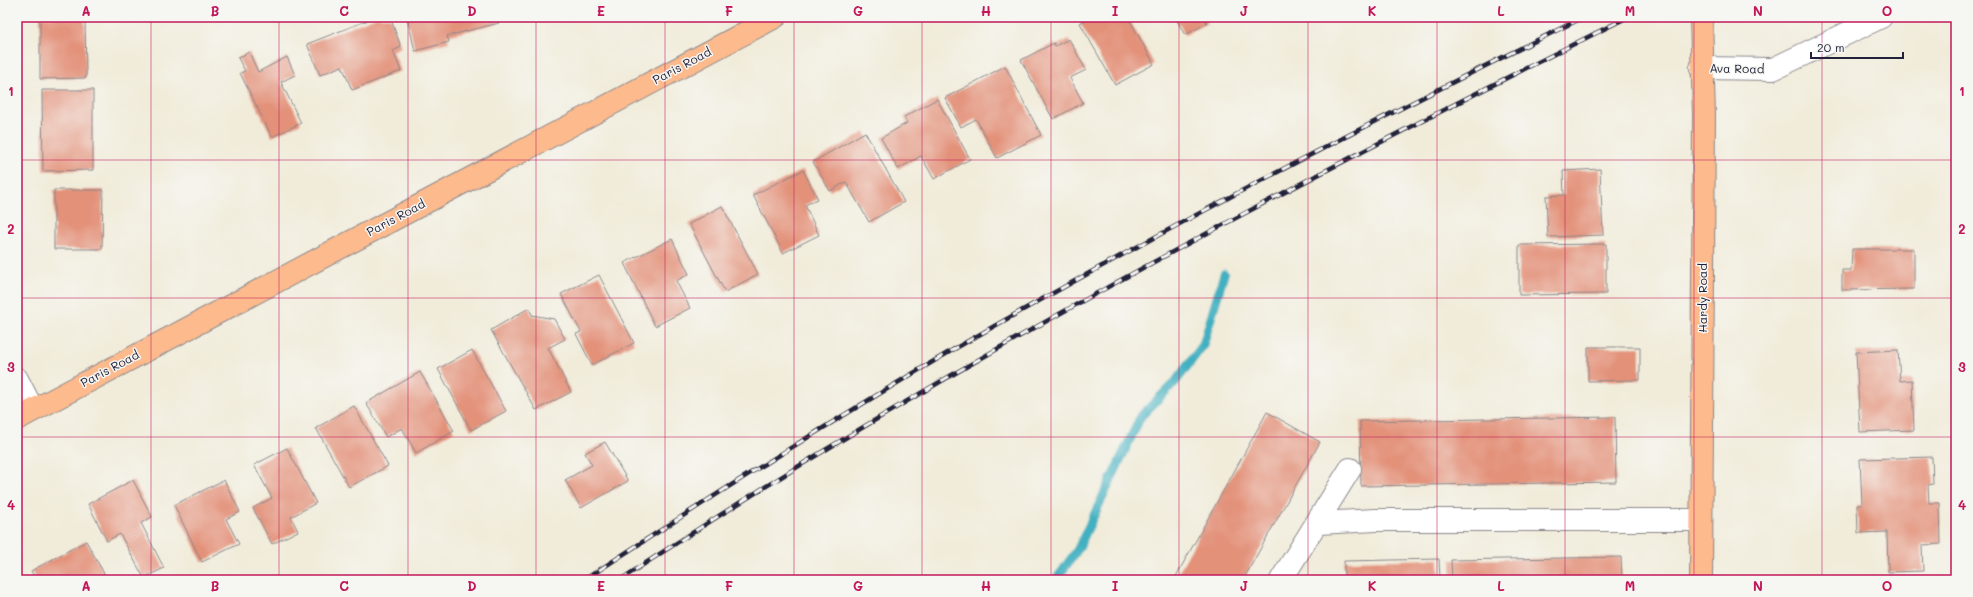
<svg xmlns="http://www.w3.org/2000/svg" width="1973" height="597" viewBox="0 0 1973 597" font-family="Mali,sans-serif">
<rect width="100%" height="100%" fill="#f6f6f2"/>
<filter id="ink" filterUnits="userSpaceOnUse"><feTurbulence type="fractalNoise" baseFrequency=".025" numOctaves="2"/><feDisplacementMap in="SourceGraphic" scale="8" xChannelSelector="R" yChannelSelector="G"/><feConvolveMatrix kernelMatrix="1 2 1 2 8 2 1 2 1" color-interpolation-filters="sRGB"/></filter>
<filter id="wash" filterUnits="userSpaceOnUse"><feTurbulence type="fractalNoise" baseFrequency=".012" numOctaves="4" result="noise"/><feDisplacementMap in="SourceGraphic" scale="16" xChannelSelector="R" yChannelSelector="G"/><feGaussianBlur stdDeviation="0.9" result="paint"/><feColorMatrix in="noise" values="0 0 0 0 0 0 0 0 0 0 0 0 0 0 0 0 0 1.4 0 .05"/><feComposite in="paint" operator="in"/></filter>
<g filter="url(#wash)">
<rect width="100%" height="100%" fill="#f1ecda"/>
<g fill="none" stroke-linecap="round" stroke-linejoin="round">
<!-- stream -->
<path stroke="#43b0c1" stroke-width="9" d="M1056 580 1078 549 1141 416 1176 381 1203 345 1224 274"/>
</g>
<g id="blocks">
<!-- building -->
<g fill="#e39179">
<path d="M40 17H85L86 78 40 79Z"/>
<path d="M376 17H390L401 47 393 51 401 71 352 90 342 66 320 75 307 44Z"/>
<path d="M407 17H497L499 23 447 36 449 42 415 51Z"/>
<path d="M1091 17H1128L1154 64 1115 85 1080 23Z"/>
<path d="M1175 17H1204L1207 23 1185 35Z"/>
<path d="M1069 39 1086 70 1070 78 1083 103 1053 119 1021 60 1054 43 1055 46Z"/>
<path d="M249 52 258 72 287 57 295 75 281 82 301 123 272 137 240 73 245 71 238 58Z"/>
<path d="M1005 66 1041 135 997 158 976 119 961 127 945 98Z"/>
<path d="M42 90H93V170L43 171Z"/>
<path d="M937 99 970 159 934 179 921 156 898 169 881 138 907 123 904 117Z"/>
<path d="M865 132 904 202 869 222 846 182 830 191 813 162Z"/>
<path d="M1600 169 1603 235 1548 237 1546 196 1564 195 1563 171Z"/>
<path d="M803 170 818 199 805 205 819 235 783 253 753 195Z"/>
<path d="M54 190H103L102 249H54Z"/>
<path d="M722 206 758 274 725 292 689 224Z"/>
<path d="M672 239 689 274 676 281 690 308 655 326 624 263Z"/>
<path d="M1606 244V294L1519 295V245Z"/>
<path d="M1852 249H1914V289L1842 290V270H1851Z"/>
<path d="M599 275 634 343 592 365 576 334 581 332 561 294Z"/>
<path d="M529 308 532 315 554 319 565 339 548 348 571 392 536 410 491 330Z"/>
<path d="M1588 347H1640V380L1588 381Z"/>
<path d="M472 350 506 411 471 430 438 369Z"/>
<path d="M1898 350 1900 381 1912 380 1914 430 1860 432 1856 352Z"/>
<path d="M420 372 454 431 416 453 402 428 386 437 366 403Z"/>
<path d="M354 406 388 466 349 487 316 428Z"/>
<path d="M1267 412 1320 442 1243 580H1174Z"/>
<path d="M1615 417 1616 482 1361 486 1360 421Z"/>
<path d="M605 442 628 481 581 508 565 480 592 465 585 453Z"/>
<path d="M287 448 316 503 291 517 298 531 272 544 253 508 272 498 254 465Z"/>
<path d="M1932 457 1933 484 1928 485 1929 503H1940L1941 544 1922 545 1923 571 1888 572 1887 532 1858 533 1857 505H1862L1860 459Z"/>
<path d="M133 480 152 517 141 523 164 568 144 578 120 534 107 541 88 504Z"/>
<path d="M224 480 240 512 226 519 239 544 202 562 174 505Z"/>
<path d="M86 541 107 579 104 580H36L31 571Z"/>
<path d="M1621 557 1622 580H1452L1451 560Z"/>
<path d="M1439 559 1440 580H1344V561Z"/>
</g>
</g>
</g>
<g filter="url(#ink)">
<use href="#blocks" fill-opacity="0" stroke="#8a878a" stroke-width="1"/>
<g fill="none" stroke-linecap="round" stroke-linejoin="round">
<!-- minor casing -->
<g stroke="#8a878a" stroke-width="24">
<g id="minor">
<path d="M1701 68 1773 69 1881 17"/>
<path d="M17 379 33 410"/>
<path d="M1318 523 1376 520H1701"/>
<path d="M1281 580 1350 469"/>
</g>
</g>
<!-- major casing -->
<g stroke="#8a878a" stroke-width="24">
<g id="major">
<path d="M1701 17 1704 115 1701 580"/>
<path d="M17 419 775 17"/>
</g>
</g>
<!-- minor -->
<use href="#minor" stroke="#fff" stroke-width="22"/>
<!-- major -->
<use href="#major" stroke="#fcba8d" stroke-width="22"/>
<!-- rail casing -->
<g stroke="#22223b" stroke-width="4.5">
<g id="rail">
<path d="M584 580C706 500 830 422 956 348 1161 230 1372 121 1584 17"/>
<path d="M620 580C941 367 1283 189 1628 17"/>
</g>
</g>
<!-- rail -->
<use href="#rail" stroke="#f6f6f2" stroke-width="3" stroke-dasharray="9" stroke-linecap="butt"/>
</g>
</g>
<!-- grid -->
<path fill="none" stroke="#c2185b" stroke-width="1" stroke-opacity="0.55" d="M151 17V580M279 17V580M408 17V580M536 17V580M665 17V580M794 17V580M922 17V580M1051 17V580M1179 17V580M1308 17V580M1437 17V580M1565 17V580M1694 17V580M1822 17V580M17 160H1956M17 298H1956M17 437H1956"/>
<g text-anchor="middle" stroke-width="3" stroke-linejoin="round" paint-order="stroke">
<!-- street labels -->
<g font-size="12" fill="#22223b" stroke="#f6f6f2">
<text transform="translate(682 66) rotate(-28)" y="4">Paris Road</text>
<text transform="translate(1737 69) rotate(1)" y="4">Ava Road</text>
<text transform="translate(396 218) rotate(-28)" y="4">Paris Road</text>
<text transform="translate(1703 298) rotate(-90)" y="4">Hardy Road</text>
<text transform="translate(110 369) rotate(-28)" y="4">Paris Road</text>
</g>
</g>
<!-- margin -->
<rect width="1973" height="597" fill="none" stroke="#f6f6f2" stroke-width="44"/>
<!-- scale -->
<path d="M1811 52v6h92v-6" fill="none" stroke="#22223b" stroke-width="2"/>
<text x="1817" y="52" font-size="12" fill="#22223b" stroke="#f6f6f2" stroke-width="3" paint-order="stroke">20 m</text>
<rect x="22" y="22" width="1929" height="553" fill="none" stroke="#c2185b" stroke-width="1.5"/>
<g font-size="13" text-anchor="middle" font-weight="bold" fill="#c2185b">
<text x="86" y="16">A</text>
<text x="215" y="16">B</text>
<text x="344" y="16">C</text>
<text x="472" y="16">D</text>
<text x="601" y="16">E</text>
<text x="729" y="16">F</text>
<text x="858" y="16">G</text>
<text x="986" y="16">H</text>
<text x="1115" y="16">I</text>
<text x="1244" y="16">J</text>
<text x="1372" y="16">K</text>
<text x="1501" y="16">L</text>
<text x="1630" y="16">M</text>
<text x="1758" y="16">N</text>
<text x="1887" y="16">O</text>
<text x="11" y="96">1</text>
<text x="1962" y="96">1</text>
<text x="11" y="234">2</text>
<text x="1962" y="234">2</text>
<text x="11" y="372">3</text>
<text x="1962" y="372">3</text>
<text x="11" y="510">4</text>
<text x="1962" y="510">4</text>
<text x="86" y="591">A</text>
<text x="215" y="591">B</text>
<text x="344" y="591">C</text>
<text x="472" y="591">D</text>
<text x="601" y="591">E</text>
<text x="729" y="591">F</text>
<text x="858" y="591">G</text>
<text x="986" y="591">H</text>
<text x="1115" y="591">I</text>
<text x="1244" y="591">J</text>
<text x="1372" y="591">K</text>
<text x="1501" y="591">L</text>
<text x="1630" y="591">M</text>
<text x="1758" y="591">N</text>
<text x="1887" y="591">O</text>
</g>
</svg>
